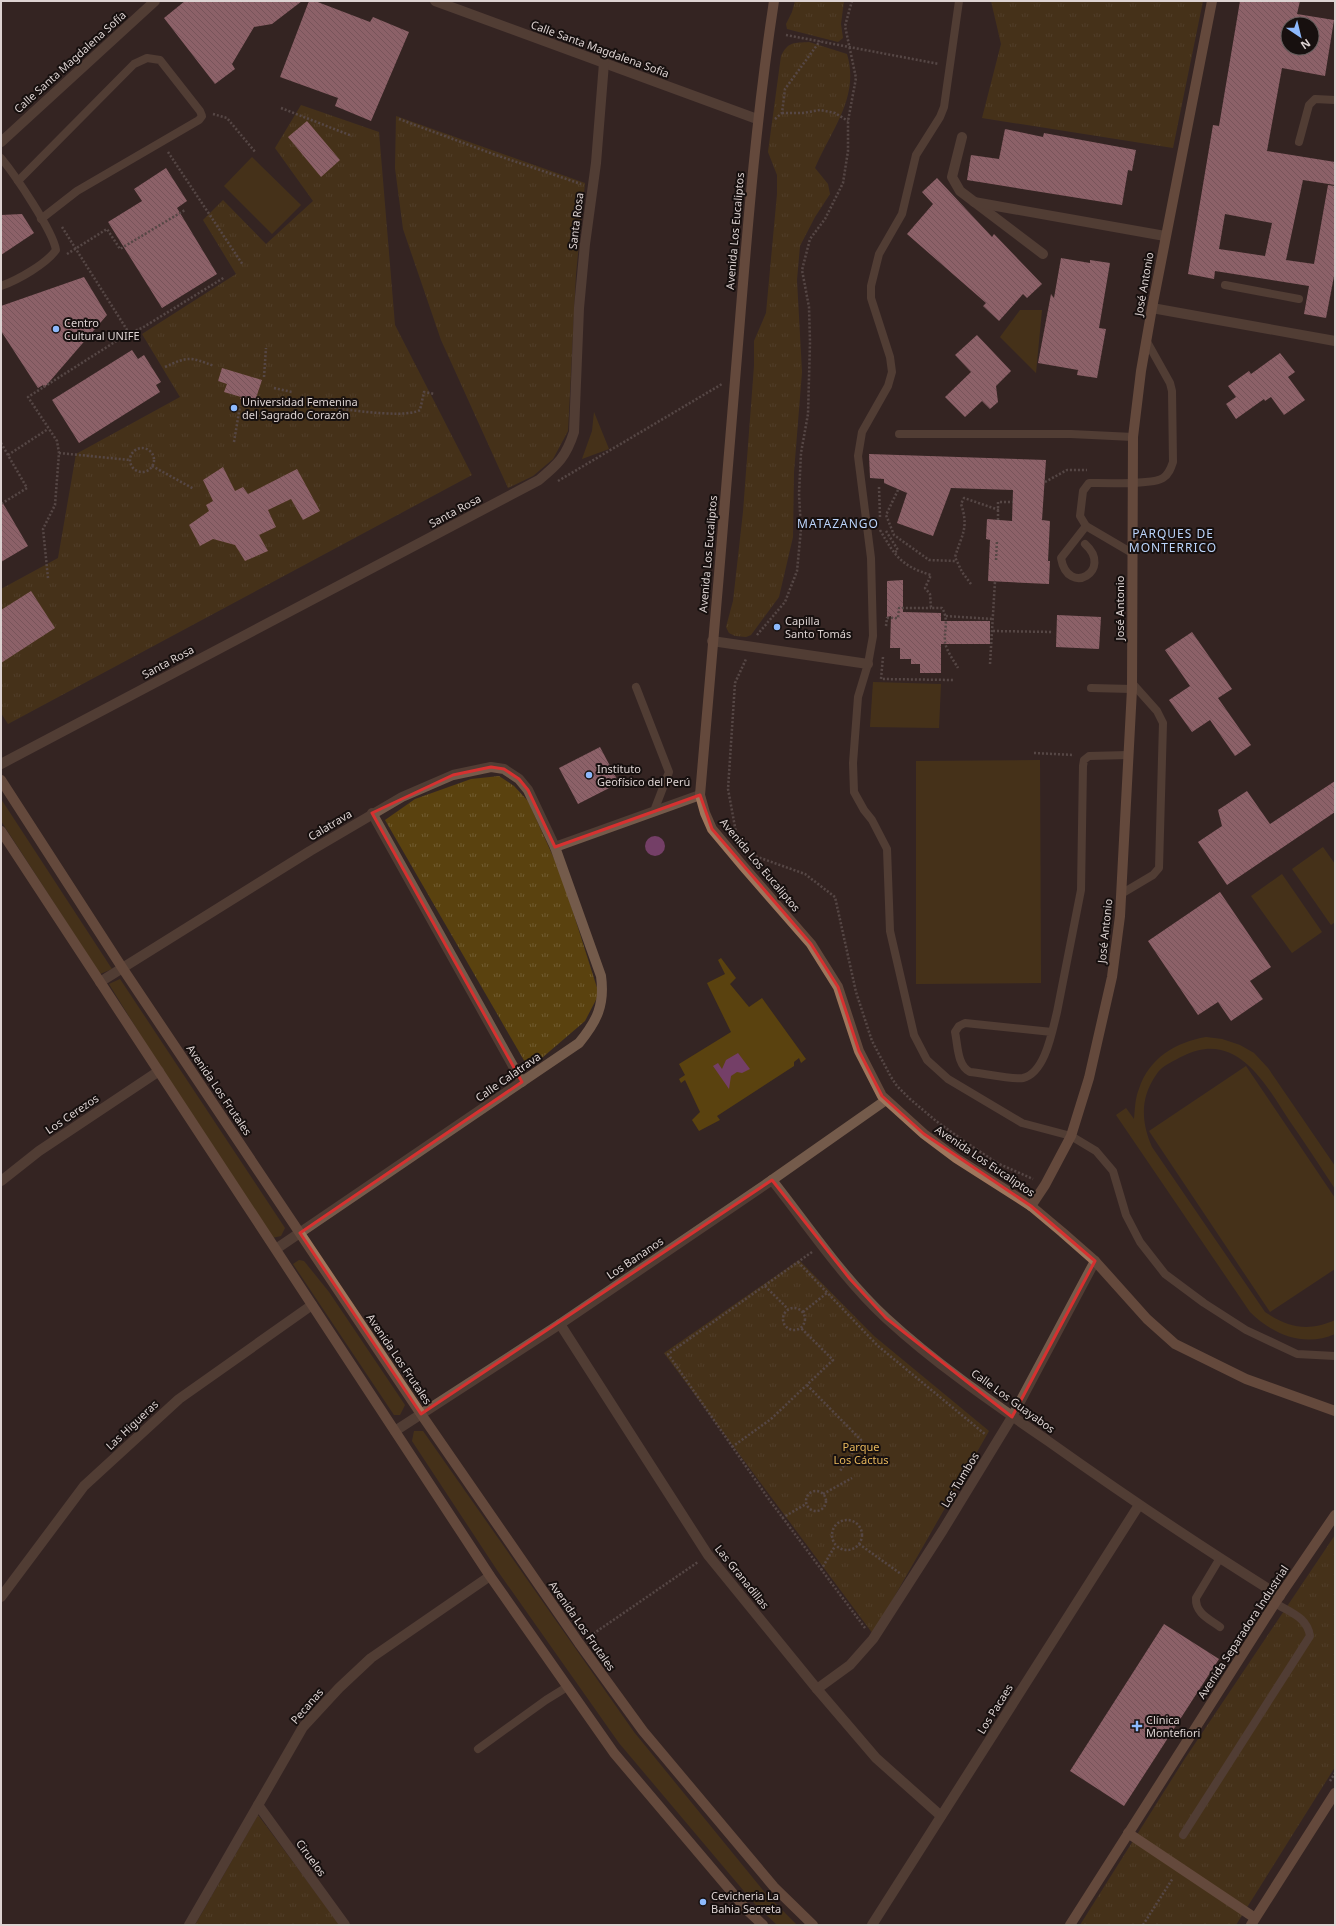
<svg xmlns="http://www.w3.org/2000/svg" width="1336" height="1926" viewBox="0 0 1336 1926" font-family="'Noto Sans',sans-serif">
<defs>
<pattern id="park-tufts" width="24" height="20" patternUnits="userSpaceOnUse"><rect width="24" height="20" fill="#5a420f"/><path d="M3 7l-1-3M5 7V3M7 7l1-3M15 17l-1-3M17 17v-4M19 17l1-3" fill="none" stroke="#715c31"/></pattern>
<pattern id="building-back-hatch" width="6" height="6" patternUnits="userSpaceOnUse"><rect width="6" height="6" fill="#f6aabc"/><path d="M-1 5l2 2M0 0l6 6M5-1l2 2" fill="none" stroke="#c98f9d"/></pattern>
</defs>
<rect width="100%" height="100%" fill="#342523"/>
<!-- grass -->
<g fill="#5a420f">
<path d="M252 157 301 205 272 234 224 186Z"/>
<path d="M1020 310H1042L1036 373 1000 337Z"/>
<path d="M594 412 609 449 582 459 592 431Z"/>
<path d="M873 682 941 684 939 728 870 727Z"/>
<path d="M1040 760 1041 983 916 984V761Z"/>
<path d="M1 799 112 969 100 974 1 821Z"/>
<path d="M1323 847 1335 864V922L1331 925 1292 869Z"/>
<path d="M1282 874 1322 932 1292 953 1251 896Z"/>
<path d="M721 958 736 978 730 984 749 1007 762 998 806 1059 801 1063 799 1058 794 1062V1066L717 1116 720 1120 699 1131 692 1120 700 1112 685 1080 681 1083 679 1079 685 1075 679 1064 731 1032 707 983 725 974 718 960Z"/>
<path d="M120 979 285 1228 281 1236 272 1238 162 1070 109 984Z"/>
<path d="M1206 1037 1222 1039 1240 1045 1254 1053 1268 1068 1335 1166V1189C1320 1166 1305 1143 1289 1120 1265 1083 1236 1029 1183 1056 1175 1060 1161 1066 1156 1075 1140 1098 1141 1122 1152 1147L1265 1312C1288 1328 1309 1332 1335 1320V1334C1304 1348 1272 1334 1250 1312L1116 1115 1126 1108 1134 1119C1135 1110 1135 1098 1139 1089 1149 1058 1176 1042 1206 1037Z"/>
<path d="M1246 1066 1335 1198V1269L1270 1312 1149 1131Z"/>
<path d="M299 1260 304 1261 329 1292 405 1405 400 1415H394L293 1264Z"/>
<path d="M414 1431H423L634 1732 766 1894 797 1925H777L754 1903 619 1743 497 1570 412 1441Z"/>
</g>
<!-- park -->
<g fill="url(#park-tufts)">
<path d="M795 1H844L841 24 843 38 838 42 787 29 786 24 792 12Z"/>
<path d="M991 1H1203L1173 148 982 118 1001 44Z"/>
<path d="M809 42 847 54C860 97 831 130 815 168L828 184 830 194 815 217 800 246 797 280 802 372 794 472 793 537 779 597 751 635 746 637 735 636 729 633 726 627 733 601 743 512 754 366V341L766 313 777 194V175L768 152 781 56C788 41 795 43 809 42Z"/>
<path d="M301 105 379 132 395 325 472 475 8 724 1 713V589L58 558 76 454 180 397 142 334 236 274 203 220 223 200 266 244 313 201 275 148Z"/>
<path d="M396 116 585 183 576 274 568 431 553 459 533 476 508 488 441 340 403 229 395 168Z"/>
<path d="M499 776 514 786 528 801 561 874 599 994 585 1021 529 1069 385 820 415 799 471 779Z"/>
<path d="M799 1260 874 1336 989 1431 873 1634 664 1353Z"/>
<path d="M1335 1535V1767L1236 1925H1080L1184 1760Z"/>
<path d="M258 1815 340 1925H195Z"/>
</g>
<!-- water -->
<g fill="#743f67">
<circle cx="655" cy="846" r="10"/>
<path d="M738 1053 750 1069 742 1073 737 1072 731 1076 729 1089 713 1066 718 1063 722 1069 726 1060Z"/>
</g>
<!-- building -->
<g fill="url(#building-back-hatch)" fill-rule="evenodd">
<path d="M185 1H302L272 24 254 27 232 64 235 69 215 84 164 18Z"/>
<path d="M309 1H315L370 22 373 17 409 32 371 121 335 106 338 98 280 77Z"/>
<path d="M1240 1H1300L1297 14 1334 20 1325 76 1282 68 1267 151 1335 162V185L1303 180 1286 260 1314 264 1328 185 1335 186V271L1326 318 1304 314 1309 286 1215 271 1214 279 1188 274 1213 125 1219 126ZM1288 24H1312V48H1288ZM1225 214 1272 223 1265 256 1219 249Z"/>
<path d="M307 121 340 160 321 177 288 137Z"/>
<path d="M1005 129 1043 137 1044 133 1136 150 1132 171 1128 170 1122 205 967 180 971 155 999 159Z"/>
<path d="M166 168 187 201 177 208 217 274 162 308 108 222 142 201 134 189Z"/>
<path d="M937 178 992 237 994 234 1042 284 1027 298 1023 294 999 321 983 306 986 303 907 234 933 204 922 192Z"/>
<path d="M22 214 34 233 1 255V215Z"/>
<path d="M1061 258 1090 263V260L1110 263 1099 328 1106 329 1097 378 1077 375 1078 370 1038 363 1051 294 1054 298Z"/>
<path d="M84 277 107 315 44 388 43 385 38 388 1 331V306Z"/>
<path d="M977 335 1011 371 996 386 998 402 990 409 982 401 965 417 945 397 971 372 955 355Z"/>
<path d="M132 350 138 359 144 355 161 382 156 385 160 392 79 443 52 400Z"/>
<path d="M1280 353 1295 372 1288 377 1305 400 1284 415 1271 397 1265 401 1264 399 1236 419 1226 404 1236 397 1228 386 1249 371 1251 374Z"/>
<path d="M222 368 262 380 254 404 240 399 241 397 224 392 227 384 218 381Z"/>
<path d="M869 454 1046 460 1042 520 1050 521 1048 561H1050L1049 584 988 581 990 540 986 539 987 519 1012 521 1013 490 951 488 933 536 897 523 907 493 884 483V479L870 478Z"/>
<path d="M223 467 235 491 243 487 248 494 297 469 320 511 303 520 291 499 268 510 276 527 259 535 268 551 245 561 235 545 213 539 200 546 189 525 209 511 206 505 213 501 203 480Z"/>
<path d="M1 500 28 546 1 562Z"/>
<path d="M903 580V612L941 613V621H990V644H941V673H920V664H911V659H900V648H890L891 616 887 617V581Z"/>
<path d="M31 591 55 628 1 663V610Z"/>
<path d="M1057 615 1101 617 1099 649 1056 647Z"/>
<path d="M1192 632 1232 689 1218 698 1251 745 1235 756 1210 720 1192 732 1169 700 1190 686 1165 650Z"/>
<path d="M600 747 619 783 578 804 559 768Z"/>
<path d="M1335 781V812L1227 885 1198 842 1222 826 1218 810 1247 791 1270 824Z"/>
<path d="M1220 892 1271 967 1250 981 1263 999 1231 1021 1218 1002 1198 1015 1148 941Z"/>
<path d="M1164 1624 1219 1659 1124 1806 1070 1771Z"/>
</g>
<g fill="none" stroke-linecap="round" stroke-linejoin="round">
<!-- path -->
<g stroke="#7e7170" stroke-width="2.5" stroke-dasharray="2 2" stroke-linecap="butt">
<path d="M786 35 939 64"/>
<path d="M281 108 352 136"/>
<path d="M782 113H803L820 110 835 113 848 121"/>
<path d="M213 114 227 118 256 153"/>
<path d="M399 119 493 154 581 184"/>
<path d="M775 119 782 113 785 89 820 41"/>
<path d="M168 152 243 265"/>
<path d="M62 227 129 333"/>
<path d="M67 254 107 229 120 249 185 210"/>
<path d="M165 367C189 356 190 357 214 366"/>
<path d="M264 377 266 348"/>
<path d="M274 388 292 392"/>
<path d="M307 403C328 407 403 420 420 410L424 392 435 394"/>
<path d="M234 442 240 406"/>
<path d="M1 443 27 488 1 504"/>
<circle cx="142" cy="460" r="12"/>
<path d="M59 453 130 460"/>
<path d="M8 455 48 429"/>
<path d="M152 466 194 489"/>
<path d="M558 481 722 384"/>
<path d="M1045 482 1067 470H1087"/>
<path d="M879 487 880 517"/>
<path d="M898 490 886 515 894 535 929 560 956 561"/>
<path d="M998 520V502H1013"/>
<path d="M880 530C895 556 901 566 931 575L925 588 930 594 931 608H942C949 619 944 630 945 642 946 650 954 661 958 668"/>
<path d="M886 531 898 550 894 553"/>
<path d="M996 560 997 540"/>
<path d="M48 578 43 529 55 505 59 453 57 441 28 397 129 333 142 328 225 277"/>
<path d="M971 584 962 572 955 557C962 534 969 528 961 504L964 498 999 510"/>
<path d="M946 616 993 619"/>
<path d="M886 626 887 618H898L899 608H931"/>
<path d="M993 631 1053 632"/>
<path d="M757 635 785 602 797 571 801 529 799 494 801 453 808 414 810 342 809 307 802 270 810 239 825 219 843 183 848 151V121L856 78 845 26 852 1"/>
<path d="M883 657 881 679 954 680"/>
<path d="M990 664 995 581"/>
<path d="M1034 753 1074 755"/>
<path d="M737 838 728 789 735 683 746 659"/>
<path d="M752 855 805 874 835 897 856 992 872 1041 891 1077 897 1086 910 1099 936 1121 964 1141 997 1163 1033 1179"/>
<path d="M812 1252 668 1354 768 1498 865 1628"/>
<path d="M798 1262 878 1346 986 1435"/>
<path d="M765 1286 788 1309"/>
<circle cx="794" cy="1319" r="11"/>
<path d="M803 1312 827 1293"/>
<path d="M807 1385 861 1440 840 1471"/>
<path d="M732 1447 771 1419 833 1360 801 1328"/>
<circle cx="816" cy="1501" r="10"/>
<path d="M823 1494 852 1478"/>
<path d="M782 1518 806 1504"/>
<circle cx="847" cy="1535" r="15"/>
<path d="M859 1544 901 1574"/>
<path d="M821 1570 835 1546"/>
<path d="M590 1636 698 1562"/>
<path d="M1330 1781 1335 1773"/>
<path d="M1143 1925 1173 1878"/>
</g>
<!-- lane -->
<g stroke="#745b4b" stroke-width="8">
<path d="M959 1 944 107 940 117 916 155 902 214 879 254 871 286V298L890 357 892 372 888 386 862 432 858 456 871 558 873 636 868 664 858 697 853 763 854 792 864 810 872 820 887 849 890 931 914 1035 927 1060 948 1079 1022 1123 1071 1136 1096 1151 1113 1171 1126 1215 1140 1242 1165 1274 1204 1303 1246 1330 1297 1354 1335 1356"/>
<path d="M1299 142 1309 105 1315 99 1335 100"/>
<path d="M1 158C15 175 53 231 56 250 46 264 18 280 1 286"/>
<path d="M18 181 134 64 147 58 160 60 200 111 202 116 199 120 77 191 41 219"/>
<path d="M1225 285 1299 299"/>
<path d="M899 434H1071L1133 437"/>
<path d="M1085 544C1114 570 1068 598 1061 558L1086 526"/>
<path d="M1132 553 1086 526 1080 516 1083 491 1089 483C1103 483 1153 485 1163 478 1169 474 1171 468 1173 462L1172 391 1170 383 1146 340"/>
<path d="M636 687 669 772 654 811"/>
<path d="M1091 688 1132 689"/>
<path d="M1121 894 1153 875 1159 868 1163 723 1157 711 1132 683"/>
<path d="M1052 1032 965 1023 959 1026 955 1032C958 1046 957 1065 970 1072 982 1073 1013 1080 1023 1078 1045 1073 1052 1032 1057 1012L1081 890 1083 766 1084 760 1089 756 1128 755"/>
<path d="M1220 1558 1196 1598C1195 1613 1209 1619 1220 1627"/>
<path d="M478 1749 546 1700 567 1687"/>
<path d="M1183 1835 1310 1636C1307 1617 1291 1613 1275 1603"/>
</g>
<!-- street -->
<g stroke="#745b4b" stroke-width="10">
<path d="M435 1 757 119"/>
<path d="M962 137 952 177 960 191 1043 254"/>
<path d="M1 142 155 1"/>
<path d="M974 202 1165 236"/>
<path d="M1152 308 1335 341"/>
<path d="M712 641 868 664"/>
<path d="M1 764 539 480C558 464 566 457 574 432L579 308 585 244 596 163 604 63"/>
<path d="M372 813 522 1082"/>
<path d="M555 847 700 795"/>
<path d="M100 982 310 851 402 797 453 775 491 767 504 769 519 779 528 790 555 847 601 976C605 1005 597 1021 579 1043L276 1249"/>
<path d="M772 1180C809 1227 843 1278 886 1318 936 1364 993 1403 1048 1441 1124 1495 1201 1547 1280 1596"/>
<path d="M1 1181 39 1151 159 1071"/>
<path d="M560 1324 708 1555 817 1689 876 1758 941 1816"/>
<path d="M395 1431 560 1324 772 1180 886 1100"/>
<path d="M1 1597 84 1486 179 1399 312 1305"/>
<path d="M817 1689 850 1665 873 1639 943 1530 1012 1417 1095 1261"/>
<path d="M258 1805 345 1925"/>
<path d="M189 1925 303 1727 339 1688 371 1658 490 1576"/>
<path d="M872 1925 1139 1505"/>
</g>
<!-- secondary -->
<g stroke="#9e765c" stroke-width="10">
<path d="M774 1C757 111 748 221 739 332 726 486 714 641 700 795L705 813 712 829 743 866 811 944 838 987 859 1051 882 1096 924 1134 956 1158 1031 1206 1062 1232 1095 1261 1147 1319 1175 1344 1246 1379 1335 1411"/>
<path d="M1 780 123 969 421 1414 579 1643 643 1731 774 1887 813 1925"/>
<path d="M1 831 490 1576 614 1753 747 1910 763 1925"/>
<path d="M1031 1206 1045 1185 1071 1136 1089 1078 1112 977 1120 916 1132 689 1133 437 1141 371 1152 308 1212 1"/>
<path d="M1128 1833 1255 1918"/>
<path d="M1070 1925 1275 1603 1335 1515"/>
<path d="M1251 1925 1335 1793"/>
</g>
</g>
<!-- marked area -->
<path d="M0 0H1336V1926H0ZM491 767 504 769 519 779 528 790 555 847 700 795 712 829 811 944 838 987 859 1051 882 1096 924 1134 1031 1206 1095 1261 1012 1417 886 1318 850 1279 772 1180 421 1414 300 1233 522 1082 372 813 453 775Z" fill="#342523" fill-opacity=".55" fill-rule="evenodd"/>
<path fill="none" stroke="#d63130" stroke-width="3" stroke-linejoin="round" d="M491 767 504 769 519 779 528 790 555 847 700 795 712 829 811 944 838 987 859 1051 882 1096 924 1134 1031 1206 1095 1261 1012 1417 886 1318 850 1279 772 1180 421 1414 300 1233 522 1082 372 813 453 775Z"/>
<!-- markers -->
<g fill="#8db9fc" stroke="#17100f" stroke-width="1.5">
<circle cx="56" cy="329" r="4"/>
<circle cx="234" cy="408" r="4"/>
<circle cx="777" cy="627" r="4"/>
<circle cx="589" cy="775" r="4"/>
<path d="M1135 1720h4v4h4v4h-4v4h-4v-4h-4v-4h4z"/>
<circle cx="703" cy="1902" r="4"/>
</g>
<g text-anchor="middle" stroke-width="4" stroke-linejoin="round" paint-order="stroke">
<!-- street labels -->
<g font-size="11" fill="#ddd3d2" stroke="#17100f">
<text transform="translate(600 49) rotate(20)" y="4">Calle Santa Magdalena Sofía</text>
<text transform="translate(70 62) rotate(-42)" y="4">Calle Santa Magdalena Sofía</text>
<text transform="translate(576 221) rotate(-83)" y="4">Santa Rosa</text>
<text transform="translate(735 231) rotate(-85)" y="4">Avenida Los Eucaliptos</text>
<text transform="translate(1144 284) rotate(-80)" y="4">José Antonio</text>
<text transform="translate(455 511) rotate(-28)" y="4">Santa Rosa</text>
<text transform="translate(708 554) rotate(-85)" y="4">Avenida Los Eucaliptos</text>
<text transform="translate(1120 608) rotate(-90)" y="4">José Antonio</text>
<text transform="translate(168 662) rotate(-28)" y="4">Santa Rosa</text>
<text transform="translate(330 825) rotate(-31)" y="4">Calatrava</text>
<text transform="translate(760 865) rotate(50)" y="4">Avenida Los Eucaliptos</text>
<text transform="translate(1105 931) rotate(-84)" y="4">José Antonio</text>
<text transform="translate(508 1077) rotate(-35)" y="4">Calle Calatrava</text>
<text transform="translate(219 1090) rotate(56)" y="4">Avenida Los Frutales</text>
<text transform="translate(72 1114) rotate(-34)" y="4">Los Cerezos</text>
<text transform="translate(985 1161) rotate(34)" y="4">Avenida Los Eucaliptos</text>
<text transform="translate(635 1258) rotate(-34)" y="4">Los Bananos</text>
<text transform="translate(399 1359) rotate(56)" y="4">Avenida Los Frutales</text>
<text transform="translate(1013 1401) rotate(36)" y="4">Calle Los Guayabos</text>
<text transform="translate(132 1425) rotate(-43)" y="4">Las Higueras</text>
<text transform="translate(960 1480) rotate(-59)" y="4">Los Tumbos</text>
<text transform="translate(742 1577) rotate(51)" y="4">Las Granadillas</text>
<text transform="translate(582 1626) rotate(55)" y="4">Avenida Los Frutales</text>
<text transform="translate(1243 1632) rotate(-57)" y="4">Avenida Separadora Industrial</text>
<text transform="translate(307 1706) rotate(-49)" y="4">Pecanas</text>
<text transform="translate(995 1709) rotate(-58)" y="4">Los Pacaes</text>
<text transform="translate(311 1858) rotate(54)" y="4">Ciruelos</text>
</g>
<!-- poi labels -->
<g font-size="11" fill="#ddd3d2" stroke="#17100f" text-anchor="start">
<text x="64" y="327">Centro<tspan x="64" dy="13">Cultural UNIFE</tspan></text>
<text x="242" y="406">Universidad Femenina<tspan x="242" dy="13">del Sagrado Corazón</tspan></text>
<text x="785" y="625">Capilla<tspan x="785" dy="13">Santo Tomás</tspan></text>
<text x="597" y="773">Instituto<tspan x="597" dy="13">Geofísico del Perú</tspan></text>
<text x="1146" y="1724">Clínica<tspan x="1146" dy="13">Montefiori</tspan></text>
<text x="711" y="1900">Cevicheria La<tspan x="711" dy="13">Bahia Secreta</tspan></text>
</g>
<!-- park labels -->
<g font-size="11" fill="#e6b65b" stroke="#17100f">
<text x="861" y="1451">Parque<tspan x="861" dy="13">Los Cáctus</tspan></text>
</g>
<!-- neighbourhood labels -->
<g font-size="12" letter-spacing="1" fill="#bcd5fc" stroke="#17100f">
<text x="838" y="528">MATAZANGO</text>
<text x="1173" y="538">PARQUES DE<tspan x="1173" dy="14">MONTERRICO</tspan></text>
</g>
</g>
<!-- border -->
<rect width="1336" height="1926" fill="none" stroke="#ddd3d2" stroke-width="4"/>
<!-- north arrow -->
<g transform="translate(1300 36) rotate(145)"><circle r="19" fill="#17100f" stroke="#665e5d"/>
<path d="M0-3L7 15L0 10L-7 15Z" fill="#8db9fc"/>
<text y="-6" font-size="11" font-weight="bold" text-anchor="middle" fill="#ddd3d2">N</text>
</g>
</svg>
